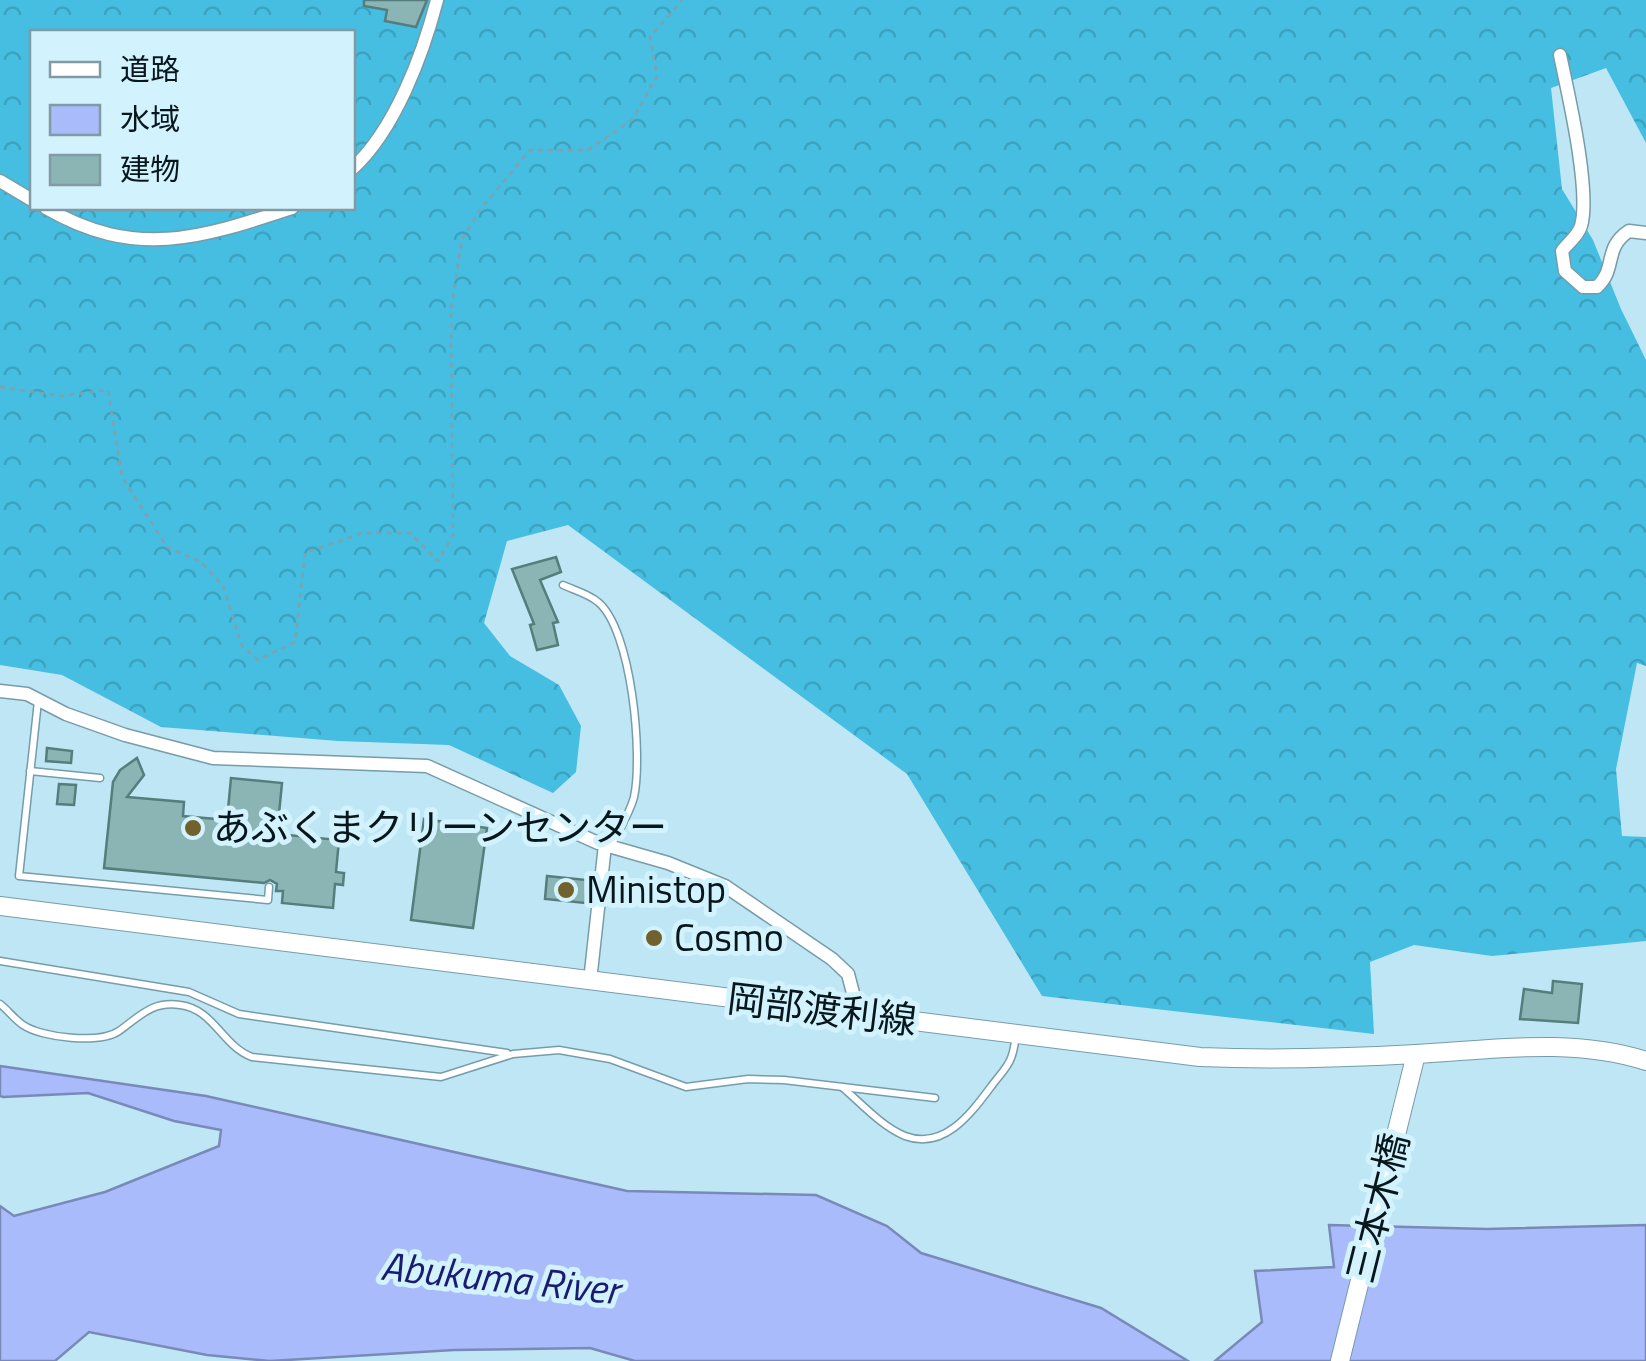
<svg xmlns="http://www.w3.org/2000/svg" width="1646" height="1361" viewBox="0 0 1646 1361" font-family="'Titillium Web','Noto Sans JP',sans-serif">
<defs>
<pattern id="forest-crowns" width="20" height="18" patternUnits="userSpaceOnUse" patternTransform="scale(2.5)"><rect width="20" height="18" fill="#45bee1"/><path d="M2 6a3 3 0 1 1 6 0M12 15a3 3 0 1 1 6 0" fill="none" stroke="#3ba3c0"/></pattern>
</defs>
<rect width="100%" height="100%" fill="#bee6f4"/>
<!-- forest -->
<path fill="url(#forest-crowns)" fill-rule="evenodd" d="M0 0H1646V143L1606 68 1551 88 1562 189 1593 240 1621 309 1646 360V666L1637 663 1616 769 1622 836 1646 837V941L1492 956 1414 945 1370 962 1374 1034 1042 996 907 774 568 525 507 541 484 623 510 656 559 685 581 726 576 772 553 793 449 745 338 741 161 727 62 675 0 665ZM32 32H352V208H32Z"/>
<!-- water -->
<g fill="#a9bbfb" stroke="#798ab8" stroke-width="2.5">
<path d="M0 1066 206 1096 627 1191 816 1195 887 1226 921 1253 1101 1308 1188 1361H635L590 1348 454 1350 270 1361 207 1355 89 1332 55 1361H0V1206L14 1216 105 1192 219 1146 221 1130 174 1121 88 1093 3 1097 0 1096Z"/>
<path d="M1329 1225 1487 1229 1646 1225V1361H1215L1262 1322 1255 1271 1334 1267Z"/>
</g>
<!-- building -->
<g fill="#8bb5b5" stroke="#547d7c" stroke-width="2.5">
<path d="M364 0H427L416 27 385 21 387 10 364 6Z"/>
<path d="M556 557 561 572 540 580 558 622 553 623 558 645 537 650 530 625 534 624 512 569Z"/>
<path d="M47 748 72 751 71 763 46 761Z"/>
<path d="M137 758 144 775 127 797 184 802 183 816 227 820 231 778 282 783 277 834 339 840 336 872 344 873 343 885 335 884 333 908 282 903 283 891H276L277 884 270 880 264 883 104 868 113 782 120 770Z"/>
<path d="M59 784 76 785 74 805 57 804Z"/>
<path d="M424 819 487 828 473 928 411 920Z"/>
<path d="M547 876 587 880 585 903 545 899Z"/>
<path d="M1553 981 1582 984 1578 1023 1520 1019 1524 989 1552 993Z"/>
</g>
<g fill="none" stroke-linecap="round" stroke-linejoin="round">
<!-- lane casing -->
<g stroke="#779ca9" stroke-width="9">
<g id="lane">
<path d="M563 585C574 590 589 594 598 602 632 630 643 756 634 797 630 813 619 830 611 846"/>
<path d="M38 701 19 876 268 900 269 887"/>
<path d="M30 771 100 778"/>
<path d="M0 961 189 992 239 1014 507 1053"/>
<path d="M0 1004C8 1010 14 1019 23 1025 42 1038 100 1044 119 1031 140 1016 152 1001 180 1005 214 1009 222 1046 252 1057L441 1077 513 1054 559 1050 610 1059 686 1087 748 1079 784 1080 935 1098"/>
<path d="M842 1087C861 1103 881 1126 905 1136 945 1151 972 1112 993 1084 999 1076 1008 1067 1011 1058 1014 1051 1015 1042 1016 1035"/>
</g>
</g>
<!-- street casing -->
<g stroke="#779ca9" stroke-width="15">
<g id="street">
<path d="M1560 55C1568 93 1591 191 1581 226 1578 236 1568 243 1562 251L1565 271 1583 287H1597C1617 269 1603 248 1629 231L1646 233"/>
<path d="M352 169C395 130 423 54 437 0"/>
<path d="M0 181 32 200"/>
<path d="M46 208C136 260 201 238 292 208"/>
<path d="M0 691 27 694 66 714 125 735 213 758 427 766 598 843 668 863 725 886 832 959 848 974 859 1016"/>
<path d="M590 981 605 845"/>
</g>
</g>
<!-- secondary casing -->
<g stroke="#779ca9" stroke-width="20">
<g id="secondary">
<path d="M0 906 1200 1057C1272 1060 1344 1058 1416 1054 1492 1050 1572 1037 1646 1061"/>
<path d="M1340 1361 1416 1054"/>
</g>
</g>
<!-- path -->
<path stroke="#81a1ac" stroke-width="2.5" stroke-dasharray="5 5" stroke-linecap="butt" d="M0 387 61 396 108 390 122 477 167 547 201 562 223 586 242 646 258 660 295 642 305 553 362 533H410L438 561 453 535 451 310 462 239 480 210 530 150H588L633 119 657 76 650 37 682 0"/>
<!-- lane -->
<use href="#lane" stroke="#fff" stroke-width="6"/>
<!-- street -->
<use href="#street" stroke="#fff" stroke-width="12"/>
<!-- secondary -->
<use href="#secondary" stroke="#fff" stroke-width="18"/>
</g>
<!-- markers -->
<g fill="#71612f" stroke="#d2f2fd" stroke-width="4">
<circle cx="193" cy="828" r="10"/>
<circle cx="566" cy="890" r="10"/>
<circle cx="654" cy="938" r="10"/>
</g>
<g text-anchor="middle" stroke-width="10" stroke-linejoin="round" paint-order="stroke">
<!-- poi labels -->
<g font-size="38" fill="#08171c" stroke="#d2f2fd" text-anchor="start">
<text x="213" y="841">あぶくまクリーンセンター</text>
<text x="586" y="903">Ministop</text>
<text x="674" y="951">Cosmo</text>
</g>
<!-- street labels -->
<g font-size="38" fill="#08171c" stroke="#d2f2fd">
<text transform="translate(822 1010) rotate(7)" y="13">岡部渡利線</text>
<text transform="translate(1378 1208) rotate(-76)" y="13">三本木橋</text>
</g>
<!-- water labels -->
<g font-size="40" font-style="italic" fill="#1a1c74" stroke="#d2f2fd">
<text transform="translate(500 1278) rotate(6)" y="14">Abukuma River</text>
</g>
</g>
<!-- legend -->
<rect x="30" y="30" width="325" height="180" fill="#d2f2fd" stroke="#819aa3" stroke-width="2.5"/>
<rect x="50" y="62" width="50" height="15" fill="#ffffff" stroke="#819aa3" stroke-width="2.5"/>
<text x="120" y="80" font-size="30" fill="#08171c">道路</text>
<rect x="50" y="105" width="50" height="30" fill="#a9bbfb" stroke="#819aa3" stroke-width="2.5"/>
<text x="120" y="130" font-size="30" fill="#08171c">水域</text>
<rect x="50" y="155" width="50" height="30" fill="#8bb5b5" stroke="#819aa3" stroke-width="2.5"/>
<text x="120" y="180" font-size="30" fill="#08171c">建物</text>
</svg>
